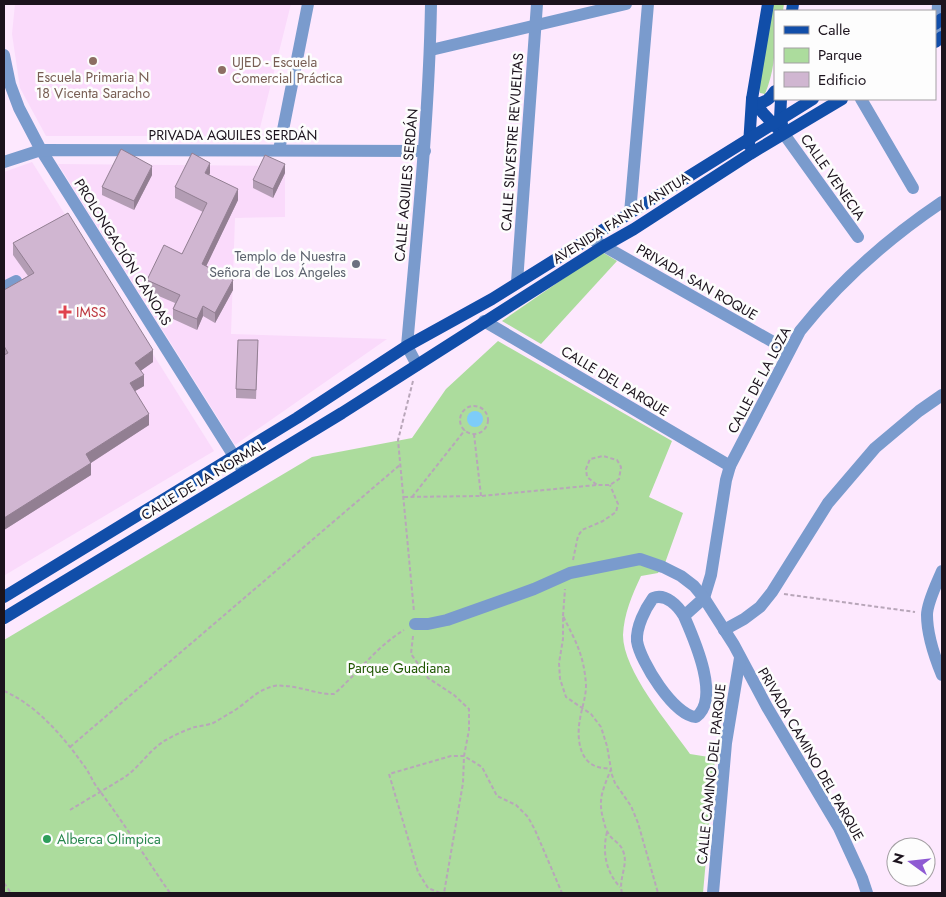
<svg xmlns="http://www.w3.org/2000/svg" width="946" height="897" viewBox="0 0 946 897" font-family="Jost,sans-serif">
<rect width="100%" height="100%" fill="#fde8fe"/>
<!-- built -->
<g fill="#fadafb">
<path d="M15 4H291L258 136H46L20 88 12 34Z"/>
<path d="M32 162 214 451 5 575 4 573V172Z"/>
<path d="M58 164 285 166V217L235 218 231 334 387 339 235 445Z"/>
</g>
<!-- green -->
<g fill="#acdc9d">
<path d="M772 4H784L783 11H775C775 41 777 65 765 94L760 93 759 88Z"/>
<path d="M602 252 617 261 541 344 502 321Z"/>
<path d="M498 341 672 441 649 497 683 513 665 563 658 573 641 576C632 595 624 614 623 635 623 671 669 724 690 754L715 758 703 893H4V640L312 457 412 438 446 389Z"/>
</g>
<!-- water -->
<circle fill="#7dccf9" cx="475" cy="419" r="8"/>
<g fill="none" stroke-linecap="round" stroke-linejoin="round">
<!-- path -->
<g stroke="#b8a6b9" stroke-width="2" stroke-dasharray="4 2.5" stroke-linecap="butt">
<path d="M413 381 398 440 414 612"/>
<circle cx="474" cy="420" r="14"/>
<path d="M474 434 481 496"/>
<path d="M404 497 481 496 597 485H610L619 479 621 467 617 460 603 456 590 459 586 469 587 477 597 485"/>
<path d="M412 497 465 430"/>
<path d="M573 560 578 536 582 530 603 521 616 512 618 504 610 485"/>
<path d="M784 594 915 612"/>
<path d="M563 616 565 589"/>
<path d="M413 636 411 654 428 678 454 695 469 709V730L464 756 463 783 444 893"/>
<path d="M4 691C36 705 62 735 82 763 88 770 91 778 96 786 122 820 145 857 170 893"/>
<path d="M70 747 401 464"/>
<path d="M70 810C88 799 107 788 125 777 139 767 149 751 164 741 173 736 185 730 195 727 201 726 208 725 213 723 219 720 225 716 230 713 247 704 254 691 274 686 278 685 282 686 286 686 302 687 320 695 334 694 358 673 376 647 404 630"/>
<path d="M607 832C602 852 606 872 620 887"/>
<path d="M4 883 11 893"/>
<path d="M440 893 428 888 418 872 389 774 451 756H464L482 767 497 796 516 805 528 817 535 830 562 893"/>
<path d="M622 893C618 879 629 864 623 851 621 844 614 841 610 836 607 832 605 827 604 822 597 799 603 790 611 769 605 768 598 768 593 765 578 757 577 734 580 719 582 707 586 697 586 685 584 655 576 642 563 616V639L559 663 560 679 566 697 591 714 601 727 607 746 612 775 615 783 631 806 638 823 658 893"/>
</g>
<!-- minor -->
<g stroke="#7a9bcd" stroke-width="12">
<path d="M936 41 938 4"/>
<path d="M431 50 626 4"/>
<path d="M4 55 10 84 19 108 41 150 244 472"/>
<path d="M861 99 913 188"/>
<path d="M784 134 858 237"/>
<path d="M279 150 308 4"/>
<path d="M4 162 41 150 425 151"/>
<path d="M630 213 648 4"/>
<path d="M595 241 789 351"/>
<path d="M517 282 537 4"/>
<path d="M4 287 16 281"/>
<path d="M484 321 730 466"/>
<path d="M417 365 407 346C417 232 429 118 431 4"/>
<path d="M942 571C937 583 927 603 927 615 927 635 935 658 942 675"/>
<path d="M704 598 711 575 726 480 730 466 800 331C839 282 890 237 942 202"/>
<path d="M684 616C694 639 721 699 696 717 674 716 640 661 637 641 636 627 645 609 653 598 666 593 678 606 684 616L704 598"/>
<path d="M415 624H428L447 620 534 589 570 573 640 559 663 567 681 576 694 586 704 598 734 645 767 707 839 828 862 878 867 893"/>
<path d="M724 630 744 619 760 607 772 592 828 503 875 448 919 411 942 395"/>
<path d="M713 893 726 743 740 658"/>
</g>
<!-- major -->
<g stroke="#114ea9" stroke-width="12">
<path d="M792 11 793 4"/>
<path d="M935 24 942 19"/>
<path d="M935 42 942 37"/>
<path d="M752 99 763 113 778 129"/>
<path d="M781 99 780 119 782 124"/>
<path d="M755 104C765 103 770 99 775 91"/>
<path d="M749 145 752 99 768 4"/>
<path d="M4 597 297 418 407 346 492 299 813 99"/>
<path d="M4 618 342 413 604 246 634 229 750 154 842 99"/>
</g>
</g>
<!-- wall -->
<g fill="#b39db4">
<path d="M210 173 209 175 238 200 206 266 233 290 215 323 203 316 197 330 173 319V309L175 303 147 291V280L182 254 203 212 175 198V187Z"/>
<path d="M285 173 273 198 253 188V180Z"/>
<path d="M152 175 134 210 102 195V187Z"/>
<path d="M13 243 153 362 140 371 144 386 135 391 149 425 91 463V475L4 530V290L28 276 13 255Z"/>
<path d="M258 349 256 399 236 398V389Z"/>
</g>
<!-- shaded-wall -->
<g fill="#927f92">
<path d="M210 163V173L205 184V173Z"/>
<path d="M285 164V173L273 198V189Z"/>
<path d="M152 166V175L134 210V201Z"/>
<path d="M238 189V200L202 275V264Z"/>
<path d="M233 280V290L215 323V313Z"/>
<path d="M203 306V316L197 330V319Z"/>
<path d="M153 350V362L135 375V363Z"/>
<path d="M144 375V386L130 394V383Z"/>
<path d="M149 414V425L86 466V454Z"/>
<path d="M91 463V475L4 530V518Z"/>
</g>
<!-- building -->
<g fill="#d0b6d1" stroke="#927f92">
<path d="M121 149 152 166 134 201 102 187Z"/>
<path d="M192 153 210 163 205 173 238 189 202 264 233 280 215 313 203 306 197 319 173 309 180 295 147 280 164 245 182 254 207 203 175 187Z"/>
<path d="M265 155 285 164 273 189 253 180Z"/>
<path d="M68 213 153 350 135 363 144 375 130 383 149 414 86 454 91 463 4 518V355L8 353 4 346V290L34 273 13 243Z"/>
<path d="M238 340H258L256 390 236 389Z"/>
</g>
<!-- markers -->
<g fill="#8d6e63" stroke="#fdfdfd" stroke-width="2">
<circle cx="93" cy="61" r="5"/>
<circle cx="222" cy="70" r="5"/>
</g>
<circle fill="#6b7280" stroke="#fdfdfd" stroke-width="2" cx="356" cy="264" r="5"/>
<path fill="#e0444e" stroke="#fdfdfd" stroke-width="2" d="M62.5 304.5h5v5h5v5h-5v5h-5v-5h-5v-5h5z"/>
<circle fill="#2e9e5b" stroke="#fdfdfd" stroke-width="2" cx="47" cy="839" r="5"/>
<g text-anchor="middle" stroke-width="5" stroke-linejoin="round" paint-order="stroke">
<!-- education labels -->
<g font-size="14" fill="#785e54" stroke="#fdfdfd" text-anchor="start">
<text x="232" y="67">UJED - Escuela<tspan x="232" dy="16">Comercial Práctica</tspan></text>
<text x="93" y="82" text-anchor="middle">Escuela Primaria N<tspan x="93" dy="16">18 Vicenta Saracho</tspan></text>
</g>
<!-- street labels -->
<g font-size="14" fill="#1c131d" stroke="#fdfdfd">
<text x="233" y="140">PRIVADA AQUILES SERDÁN</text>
<text transform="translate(512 142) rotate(-86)" y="5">CALLE SILVESTRE REVUELTAS</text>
<text transform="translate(833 177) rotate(55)" y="5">CALLE VENECIA</text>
<text transform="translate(406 185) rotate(-85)" y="5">CALLE AQUILES SERDÁN</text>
<text transform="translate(621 218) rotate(-32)" y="5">AVENIDA FANNY ANITUA</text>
<text transform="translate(123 252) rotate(58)" y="5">PROLONGACIÓN CANOAS</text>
<text transform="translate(697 282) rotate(30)" y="5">PRIVADA SAN ROQUE</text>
<text transform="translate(759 380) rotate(-62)" y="5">CALLE DE LA LOZA</text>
<text transform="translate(615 381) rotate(31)" y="5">CALLE DEL PARQUE</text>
<text transform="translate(203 480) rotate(-31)" y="5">CALLE DE LA NORMAL</text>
<text transform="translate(811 754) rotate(60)" y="5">PRIVADA CAMINO DEL PARQUE</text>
<text transform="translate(711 774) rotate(-84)" y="5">CALLE CAMINO DEL PARQUE</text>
</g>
<!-- worship labels -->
<g font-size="14" fill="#5b616d" stroke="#fdfdfd" text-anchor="end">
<text x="346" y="261">Templo de Nuestra<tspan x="346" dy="16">Señora de Los Ángeles</tspan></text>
</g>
<!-- health labels -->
<g font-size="14" fill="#be3a42" stroke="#fdfdfd" text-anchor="start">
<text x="76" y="317">IMSS</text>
</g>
<!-- park labels -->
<g font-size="14" fill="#1e5600" stroke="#fdfdfd">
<text x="399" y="673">Parque Guadiana</text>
</g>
<!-- leisure labels -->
<g font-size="14" fill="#27864d" stroke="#fdfdfd" text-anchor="start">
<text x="57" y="844">Alberca Olimpica</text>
</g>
</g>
<!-- border -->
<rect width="946" height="897" fill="none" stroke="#1c131d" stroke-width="10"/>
<!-- legend -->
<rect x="774" y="10" width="162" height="90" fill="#fdfdfd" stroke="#a39fa3"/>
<rect x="784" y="26" width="25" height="8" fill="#114ea9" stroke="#a39fa3"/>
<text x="818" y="35" font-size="15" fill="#1c131d">Calle</text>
<rect x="784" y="48" width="25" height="15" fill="#acdc9d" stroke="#a39fa3"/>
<text x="818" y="60" font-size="15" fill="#1c131d">Parque</text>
<rect x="784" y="72" width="25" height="15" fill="#d0b6d1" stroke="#a39fa3"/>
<text x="818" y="85" font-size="15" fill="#1c131d">Edificio</text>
<!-- north arrow -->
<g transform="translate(911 862) rotate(285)"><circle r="24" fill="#fdfdfd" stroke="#a39fa3"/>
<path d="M0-4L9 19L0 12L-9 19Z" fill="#8e5ad3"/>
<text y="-8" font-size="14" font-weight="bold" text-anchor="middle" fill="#1c131d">N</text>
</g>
</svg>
